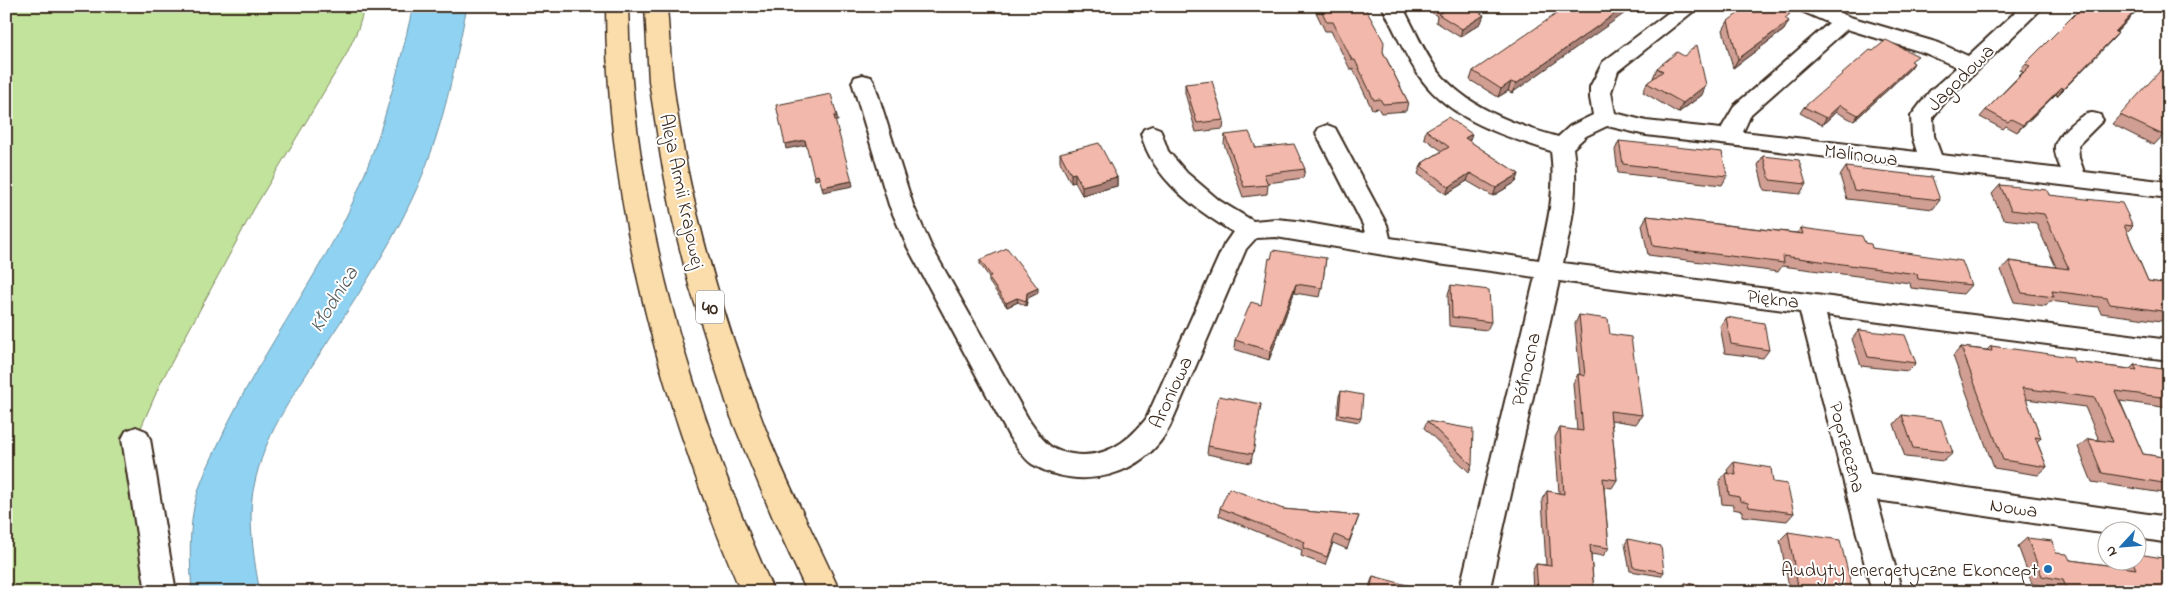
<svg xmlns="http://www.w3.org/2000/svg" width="2175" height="598" viewBox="0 0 2175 598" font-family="'Indie Flower',sans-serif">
<rect width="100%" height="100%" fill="#fff"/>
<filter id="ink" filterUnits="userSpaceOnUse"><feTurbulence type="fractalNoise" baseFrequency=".02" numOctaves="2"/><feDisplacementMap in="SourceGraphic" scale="10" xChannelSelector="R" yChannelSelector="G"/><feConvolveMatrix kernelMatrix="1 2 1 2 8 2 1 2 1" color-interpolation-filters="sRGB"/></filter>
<g filter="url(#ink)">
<!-- green -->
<path fill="#c2e39c" stroke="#7e865d" d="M6 6H365L358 29 346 55 255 207 161 382 136 439 161 592H6Z"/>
<!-- water -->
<path fill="#90d2f2" stroke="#6e8f9d" d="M413 6H467C454 72 441 138 412 199 386 255 350 307 317 358 289 402 265 434 254 486 247 516 254 562 260 592H192C190 565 189 539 193 513 196 491 207 468 216 449 251 369 302 301 342 225 377 155 396 82 413 6Z"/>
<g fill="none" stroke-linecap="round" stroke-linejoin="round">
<!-- minor casing -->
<g stroke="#3b2a1e" stroke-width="4">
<g id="minor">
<path d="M1382 6H1402C1414 27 1423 51 1438 71 1466 107 1515 125 1558 137L1570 126 1593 115 1590 98V87L1603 62 1677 6H1700L1618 71 1611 92 1615 113 1646 121 1721 129 1735 105 1829 23 1799 10 1796 6H1824L1850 17 1939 43 1968 56 2022 6H2044L1946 101 1933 117 1934 136 1941 155 2061 169C2058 162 2054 154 2055 146 2057 135 2080 113 2092 113 2095 113 2097 114 2100 115L2103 120 2078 145 2079 158 2084 172 2169 182V198L1646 135 1607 126 1586 136 1573 148C1579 189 1572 223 1563 263L2169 340V360L1826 315 1870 474 2169 517V543L2138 538V530H2108V534L1877 500 1902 592H1872L1800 312 1559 281 1489 592H1459L1535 277 1438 264 1276 237 1256 238 1246 249 1170 426C1145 476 1080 493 1032 464 1024 459 1017 446 1010 438L907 246 889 205 852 82 855 77 863 75 871 77 874 82 913 205 931 246 1030 422C1036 430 1042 440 1050 446 1056 451 1065 453 1072 454 1104 459 1127 443 1146 419L1224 245 1233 232C1195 209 1153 179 1141 134L1144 129 1152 126 1160 129 1168 151 1187 173 1220 201 1253 221 1276 219 1297 221 1365 233 1363 225 1316 133 1319 128 1327 125 1335 128 1387 225 1390 238 1539 260C1548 222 1556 190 1551 151 1506 137 1452 120 1422 80 1406 58 1395 31 1382 6ZM1847 29 1925 53 1957 67 1930 91 1911 116 1912 136 1917 152 1743 132 1751 114Z"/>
<path d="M136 427 146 431 150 439 176 592H146L122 439 126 431Z"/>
</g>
</g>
<!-- major casing -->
<g stroke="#3b2a1e" stroke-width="3">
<g id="major">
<path d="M606 6H628C632 210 692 407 774 592H741C662 406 606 209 606 6Z"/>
<path d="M645 6H667C669 31 670 57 673 82 687 196 720 309 761 417 783 477 814 533 840 592H807L772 516 731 417 689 285 673 221 661 158 649 81Z"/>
</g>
</g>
<!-- minor -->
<use href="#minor" fill="#fff" fill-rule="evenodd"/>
<!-- major -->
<use href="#major" fill="#fbddab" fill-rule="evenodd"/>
</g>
<!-- wall -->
<g fill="#d09e93" stroke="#3b2a1e">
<path d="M1313 6H1364L1383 52 1408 102 1406 111 1381 113 1378 108 1372 109 1353 69H1350L1331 31H1325Z"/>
<path d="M1433 6H1479L1474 9 1481 23 1460 37 1436 22 1437 16 1431 12Z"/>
<path d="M2141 6 2116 33H2118L2112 40 2057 96 2056 94 2017 132 2006 126 2003 129 1980 117 1986 110 2023 72 2020 71 2025 64Z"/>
<path d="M1573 13 1512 93 1508 91 1498 97 1470 80 1473 71Z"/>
<path d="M1787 20 1784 30 1733 68 1723 30 1728 21Z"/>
<path d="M1913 62 1914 63 1910 69 1854 121 1836 112 1822 125 1800 113 1804 107Z"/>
<path d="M1657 68 1702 95 1678 113 1643 92 1647 83 1654 78H1653Z"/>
<path d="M1185 84 1224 120 1223 129 1196 132 1185 93Z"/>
<path d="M2120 115 2169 129 2154 145 2112 124Z"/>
<path d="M1426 130 1469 141 1519 174 1516 182 1493 196 1467 181 1446 194 1418 174 1422 163 1442 151 1424 138Z"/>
<path d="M1225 135 1305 169 1303 178 1268 183V185L1267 194 1243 197 1224 144Z"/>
<path d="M1619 141 1727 176 1722 185 1618 173 1615 150Z"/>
<path d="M1060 153 1117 177V186L1082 195 1075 182 1071 183 1060 162Z"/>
<path d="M1763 156 1806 184 1800 194 1764 190 1758 165Z"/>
<path d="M1846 167 1940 200 1933 209 1847 199 1840 176Z"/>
<path d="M2000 185 2049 195 2133 226 2127 232 2148 281 2169 284V322L2101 313 2098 307 2050 301 2046 306 2014 302 2001 270 2009 261 2056 267 2036 223 2003 219 1992 194Z"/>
<path d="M1647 216 1797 233 1801 228 1865 243 1872 248 1971 285 1963 294 1911 288 1910 283 1782 266 1778 272 1648 255 1642 225Z"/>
<path d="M1326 258 1322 288 1320 297 1294 293 1269 360 1234 349 1235 340 1261 305Z"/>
<path d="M980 260 1038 293 1028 298 1026 306 1018 302 1007 307 989 282V277L980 264Z"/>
<path d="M1451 285 1491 322 1487 330 1449 326 1448 294Z"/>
<path d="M1579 315 1610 334 1642 415 1636 424 1611 420 1617 480 1612 488 1604 487 1609 548 1603 556 1591 554 1594 592H1533L1532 572 1536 564 1546 565 1542 499 1547 491 1559 493 1555 437 1560 428 1577 431 1573 383 1578 374 1580 375 1575 324Z"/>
<path d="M1726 317 1769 350 1763 358 1725 353 1720 326Z"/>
<path d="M1859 330 1916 363 1908 371 1861 366 1852 339Z"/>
<path d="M1991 346 2074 362 2130 369 2134 365 2169 370V408L2120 401 2143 454 2169 458V494L2092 482 2078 447 2088 439 2099 440 2085 407 2026 399 2041 438 2037 442 2047 467 2038 475 1994 468 1953 356 1961 347 1987 350Z"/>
<path d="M1341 391 1361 418 1359 422 1337 418 1339 396Z"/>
<path d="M1261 404 1251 463 1207 454 1208 446Z"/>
<path d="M1902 415 1953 453 1944 461 1905 457 1894 424Z"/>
<path d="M1427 421 1472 465 1469 472 1424 428Z"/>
<path d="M1734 462 1773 482 1794 513 1787 521 1742 516V511L1733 509V505L1722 504 1719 481 1726 473H1728L1727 470Z"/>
<path d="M1220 508 1283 509 1359 516 1347 549 1333 543 1325 565 1301 556 1302 550 1219 516Z"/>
<path d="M1788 532 1853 592H1790L1780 540Z"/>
<path d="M2027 538 2070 560 2121 567 2119 560H2138L2169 592H2055L2053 587 2032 584 2018 546Z"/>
<path d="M1628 539 1664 572 1661 576 1630 571 1625 544Z"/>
<path d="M1373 576 1421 592H1369L1370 584Z"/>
<path d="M1685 583 1735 592H1678Z"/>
</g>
<!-- shaded-wall -->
<g fill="#a98178" stroke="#3b2a1e">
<path d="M1469 6H1479L1467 14Z"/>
<path d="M1626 6H1635L1512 93 1516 84Z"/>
<path d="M2140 6H2141L2110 39 2115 32Z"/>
<path d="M1484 15 1481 23 1460 37 1462 29Z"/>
<path d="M1789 21 1784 30 1733 68 1738 59Z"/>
<path d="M2118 33 2112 40 2057 96 2063 89Z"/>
<path d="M1914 63 1910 69 1854 121 1858 115Z"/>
<path d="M1511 82 1508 91 1498 97 1501 89Z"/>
<path d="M1706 85 1702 95 1678 113 1683 103Z"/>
<path d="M2062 87 2056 94 2017 132 2023 125Z"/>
<path d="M1840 105 1836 112 1822 125 1826 118Z"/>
<path d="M834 116H837L838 121H835Z"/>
<path d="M1472 134 1469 142 1465 138Z"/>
<path d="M805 140 806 145 786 149 785 144Z"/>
<path d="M1075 173V182L1071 183V174Z"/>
<path d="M1470 173 1467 181 1446 194 1449 187Z"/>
<path d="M1519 174 1516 182 1493 196 1496 188Z"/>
<path d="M818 175 820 179 815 180 814 176Z"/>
<path d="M1117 177V186L1082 195V186Z"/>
<path d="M852 181 853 186 823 192 822 187Z"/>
<path d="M1296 284 1294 293 1269 360 1270 351Z"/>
<path d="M1038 288V293L1028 298 1026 306V301L1027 293Z"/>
<path d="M1017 298 1018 302 1007 307 1006 303Z"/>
</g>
<!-- building -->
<g fill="#f2b8ab" stroke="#3b2a1e">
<path d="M1319 6H1364L1384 42 1383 52 1408 102 1383 104 1380 99 1374 100 1355 60H1352L1333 22H1327Z"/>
<path d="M1436 6H1469L1484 15 1462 29 1438 14 1444 11Z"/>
<path d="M1583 6H1626L1516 84 1511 82 1501 89 1473 71 1565 8 1573 13Z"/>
<path d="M1748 6H1774L1790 14 1785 18 1789 21 1738 59 1728 21Z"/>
<path d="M2083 6H2140L2115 32 2118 33 2063 89 2062 87 2023 125 2011 119 2008 122 1986 110 2030 66 2025 64Z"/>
<path d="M1886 40 1918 56 1911 61 1914 63 1858 115 1840 105 1826 118 1804 107 1870 50 1873 51Z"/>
<path d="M1697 45 1706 85 1683 103 1647 83 1663 71 1657 68 1677 52 1684 56Z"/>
<path d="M2169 61V129L2163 135 2120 115Z"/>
<path d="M1212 81 1224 120 1197 123 1185 84Z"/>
<path d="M831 94 837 116H834L852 181 822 187 818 175 814 176 805 140 785 144 776 105Z"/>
<path d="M1448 117 1472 134 1465 138 1519 174 1496 188 1470 173 1449 187 1421 166 1424 164 1422 163 1449 147 1426 130Z"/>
<path d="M1249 132 1256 148 1294 144 1305 169 1264 174 1268 185 1244 187 1225 135Z"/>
<path d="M1619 141 1722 152 1727 176 1623 164Z"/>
<path d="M1099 143 1117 177 1082 186 1075 173 1071 174 1060 153Z"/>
<path d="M1763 156 1799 160 1806 184 1770 180Z"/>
<path d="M1846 167 1932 177 1940 200 1854 190Z"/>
<path d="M2000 185 2047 190 2049 195 2122 203 2133 226 2124 225 2148 281 2169 284V312L2110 304 2107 298 2052 291 2054 297 2022 293 2009 261 2069 269 2044 214 2011 210Z"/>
<path d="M1647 216 1803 234 1801 228 1862 236 1865 243 1871 244 1872 248 1962 261 1971 285 1918 279 1917 274 1783 256 1784 263 1653 246Z"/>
<path d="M1007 248 1038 288 1027 293 1026 301 1017 298 1006 303 988 277 991 276 980 260Z"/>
<path d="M1273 250 1326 258 1322 288 1296 284 1270 351 1235 340 1251 302 1261 305 1269 258 1271 259Z"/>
<path d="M1451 285 1489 290 1491 322 1452 317Z"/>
<path d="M1579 315 1608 319 1610 334 1631 337 1642 415 1610 411 1617 480 1603 478 1609 548 1590 545 1594 592H1538L1536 564 1551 566 1547 491 1564 494 1560 428 1583 431 1578 374 1585 376Z"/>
<path d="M1726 317 1764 323 1769 350 1731 344Z"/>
<path d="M1859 330 1905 335 1916 363 1868 357Z"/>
<path d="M1991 346 2072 357 2074 362 2137 370 2134 365 2169 370V398L2115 391 2143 454 2169 458V484L2102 473 2088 439 2113 442 2095 398 2022 388 2041 438 2035 437 2047 467 2003 460 1961 347 1992 351Z"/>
<path d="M1341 391 1363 395 1361 418 1339 414Z"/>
<path d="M1219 396 1261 404 1253 454 1208 446Z"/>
<path d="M1902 415 1941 420 1953 453 1913 448Z"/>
<path d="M1427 421 1473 429 1472 465Z"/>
<path d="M1734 462 1771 468 1773 482 1787 484 1794 513 1749 507 1748 503 1740 501 1739 497 1729 495 1726 473 1736 475Z"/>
<path d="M1229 488 1283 509 1359 516 1349 541 1335 535 1327 557 1303 548 1305 542 1220 508Z"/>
<path d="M1788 532 1840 540 1853 592H1799Z"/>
<path d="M2027 538 2052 541 2056 553 2067 554 2070 560 2136 569 2132 560H2138V554L2169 559V592H2068L2063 580 2042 576Z"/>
<path d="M1628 539 1661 546 1664 572 1633 567Z"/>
<path d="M1373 576 1422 589 1421 592H1370Z"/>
<path d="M1685 583 1735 592H1686Z"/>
</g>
</g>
<!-- markers -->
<circle fill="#1f6fb2" stroke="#fff" stroke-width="2" cx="2048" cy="569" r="5"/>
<g text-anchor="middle" stroke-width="4" stroke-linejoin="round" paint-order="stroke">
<!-- shield labels -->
<rect fill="#fff" stroke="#766a62" stroke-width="1" x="696" y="290.5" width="28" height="33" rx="4"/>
<g font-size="19" font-weight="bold" fill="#3b2a1e">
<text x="710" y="314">40</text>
</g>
<!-- street labels -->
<g font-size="20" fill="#3b2a1e" stroke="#fff">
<text transform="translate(1960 77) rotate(-45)" y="7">Jagodowa</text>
<text transform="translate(1861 154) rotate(7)" y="7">Malinowa</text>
<text transform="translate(683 191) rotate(78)" y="7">Aleja Armii Krajowej</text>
<text transform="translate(1773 298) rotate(7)" y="7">Piękna</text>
<text transform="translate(1525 369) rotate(-77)" y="7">Północna</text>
<text transform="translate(1170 392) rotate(-65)" y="7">Aroniowa</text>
<text transform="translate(1848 447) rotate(75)" y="7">Poprzeczna</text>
<text transform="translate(2014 507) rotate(8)" y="7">Nowa</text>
</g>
<!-- poi labels -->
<g font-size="20" fill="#3b2a1e" stroke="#fff" text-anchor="end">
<text x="2038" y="576">Audyty energetyczne Ekoncept</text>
</g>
<!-- water labels -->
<g font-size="21" font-style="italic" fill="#545c5e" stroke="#fff">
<text transform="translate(333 299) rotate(-58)" y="7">Kłodnica</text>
</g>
</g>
<!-- margin -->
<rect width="2175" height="598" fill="none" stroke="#fff" stroke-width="25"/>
<rect x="12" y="12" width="2150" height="573" fill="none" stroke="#3b2a1e" stroke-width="2" filter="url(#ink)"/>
<!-- north arrow -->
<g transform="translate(2122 546) rotate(244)"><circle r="24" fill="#ffffff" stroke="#b1aaa5"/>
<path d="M0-4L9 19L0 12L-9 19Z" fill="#1f6fb2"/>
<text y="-8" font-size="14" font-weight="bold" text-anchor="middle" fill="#3b2a1e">N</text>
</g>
</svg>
